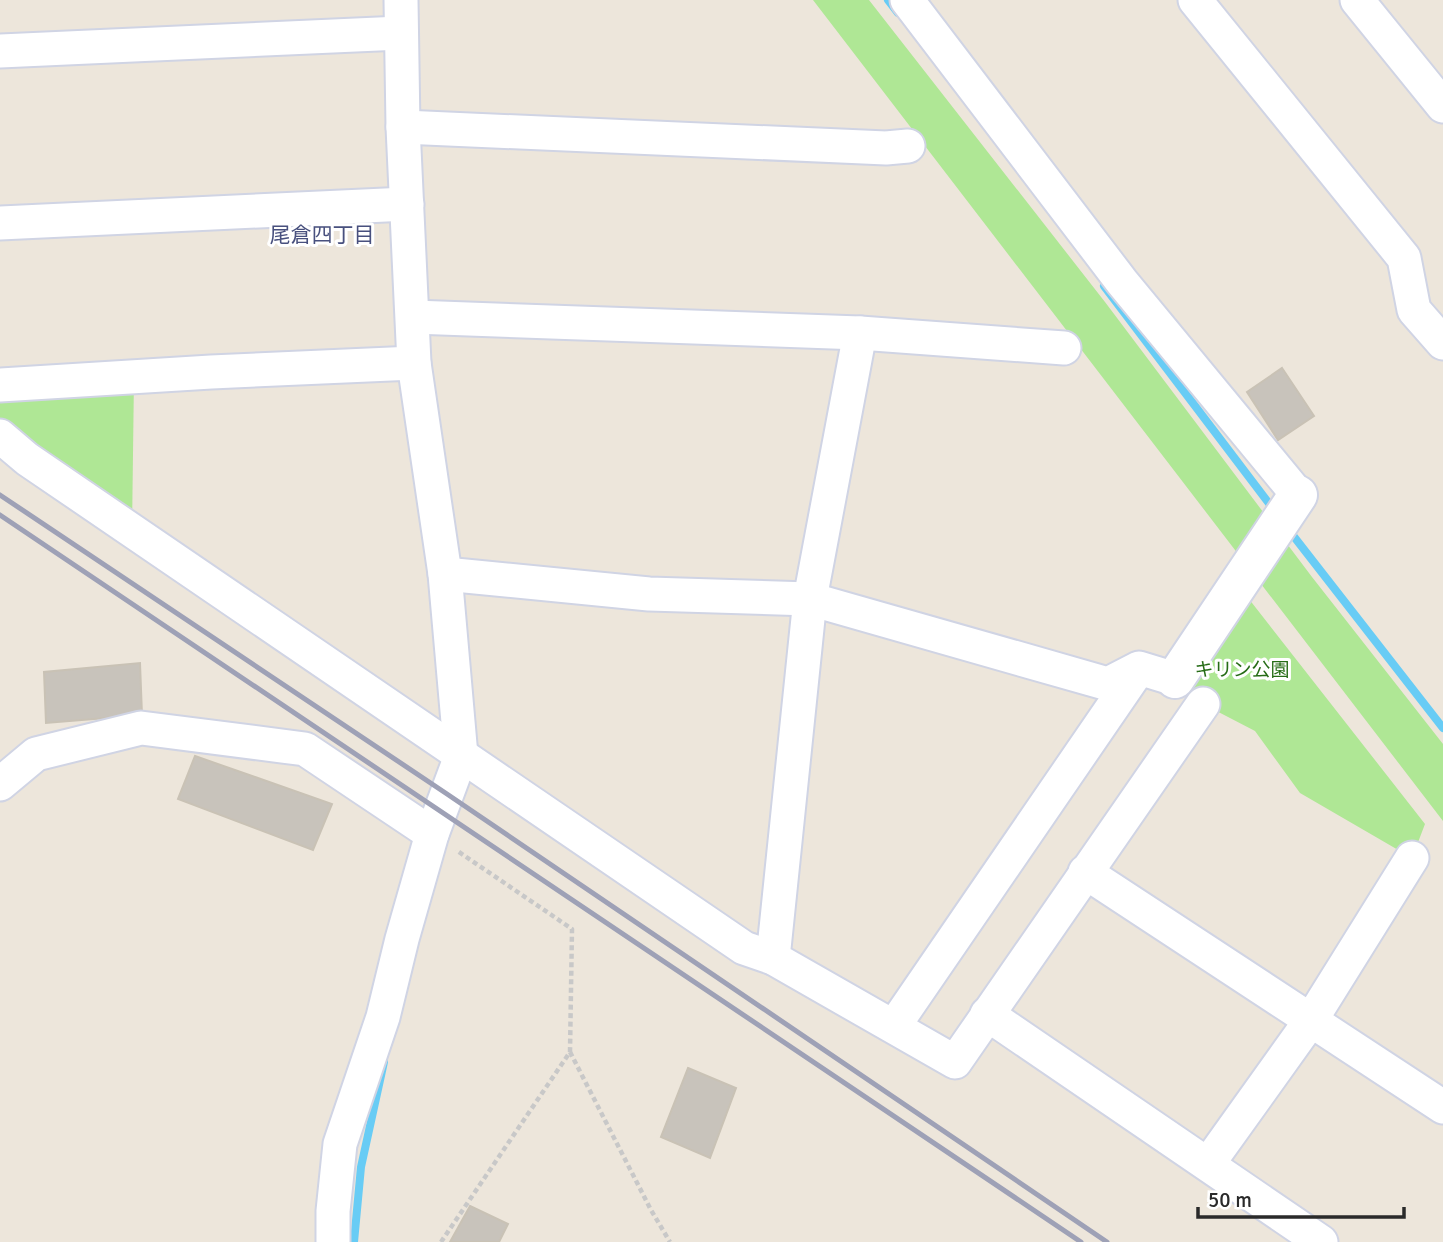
<svg xmlns="http://www.w3.org/2000/svg" width="1443" height="1242" viewBox="0 0 1443 1242" font-family="Signika,'Noto Sans JP',sans-serif">
<rect width="100%" height="100%" fill="#ede6db"/>
<!-- green -->
<g fill="#afe795">
<path d="M813 0H869L1105 302 1312 577 1443 744V821Z"/>
<path d="M134 377 132 531 0 436V385Z"/>
<path d="M1238 585 1425 824 1412 858 1300 793 1255 731 1203 704 1175 679Z"/>
</g>
<g fill="none" stroke-linecap="round" stroke-linejoin="round">
<!-- stream -->
<g stroke="#68ccf5" stroke-width="8">
<path d="M888 0 898 13"/>
<path d="M1104 286 1274 510"/>
<path d="M1288 529 1443 728"/>
<path d="M354 1242 361 1167 384 1062"/>
</g>
</g>
<!-- building -->
<g fill="#c8c3bb" stroke="#c9c2b5" stroke-width="2">
<path d="M1282 368 1314 416 1278 440 1247 392Z"/>
<path d="M140 663 142 715 46 723 44 672Z"/>
<path d="M195 756 332 804 313 850 178 799Z"/>
<path d="M688 1068 736 1088 710 1158 661 1137Z"/>
<path d="M470 1206 508 1224 499 1242H450Z"/>
</g>
<g fill="none" stroke-linecap="round" stroke-linejoin="round">
<!-- street casing -->
<g stroke="#d0d4e4" stroke-width="37">
<g id="street">
<path d="M907 0 1122 282 1298 495"/>
<path d="M1195 0 1404 258 1414 310 1443 343"/>
<path d="M1357 0 1443 106"/>
<path d="M0 51 401 33"/>
<path d="M403 127 886 148 908 146"/>
<path d="M0 223 407 204"/>
<path d="M413 317 860 333 1064 348"/>
<path d="M860 333 810 599 773 958 955 1062 1203 704"/>
<path d="M0 385 211 372 414 363"/>
<path d="M0 436 27 459 744 948 773 958"/>
<path d="M445 574 649 594 810 599 1108 684 1139 668 1175 679"/>
<path d="M0 784 36 754 141 728 305 749 432 834"/>
<path d="M1085 872 1443 1107"/>
<path d="M987 1014 1321 1242"/>
<path d="M894 1026 1138 670"/>
<path d="M1208 1164 1311 1020 1412 858"/>
<path d="M333 1242V1211L340 1144 383 1017 402 939 432 834 461 756 445 574 414 363 403 127 401 0"/>
</g>
</g>
<!-- secondary casing -->
<g stroke="#d0d4e4" stroke-width="42">
<path id="secondary" d="M1175 679 1298 495"/>
</g>
<!-- path -->
<g stroke="#c8c8c8" stroke-width="4.5" stroke-dasharray="5 3.5" stroke-linecap="butt">
<path d="M570 1052 651 1210 670 1242"/>
<path d="M441 1242 570 1052 572 929 456 850"/>
</g>
<!-- street -->
<use href="#street" stroke="#fff" stroke-width="33"/>
<!-- secondary -->
<use href="#secondary" stroke="#fff" stroke-width="38"/>
<!-- rail -->
<g stroke="#9ea1b6" stroke-width="5">
<path d="M0 495 447 794 1107 1242"/>
<path d="M0 515 1081 1242"/>
</g>
</g>
<g text-anchor="middle" stroke-width="6" stroke-linejoin="round" paint-order="stroke">
<!-- park labels -->
<g font-size="19" fill="#266c16" stroke="#fff">
<text x="1242" y="676">キリン公園</text>
</g>
<!-- neighbourhood labels -->
<g font-size="21" fill="#48507e" stroke="#fff">
<text x="322" y="242">尾倉四丁目</text>
</g>
</g>
<!-- scale -->
<path d="M1198 1207v10h206v-10" fill="none" stroke="#2a2a2a" stroke-width="3.5"/>
<text x="1208" y="1207" font-size="21" fill="#2a2a2a" stroke="#ffffff" stroke-width="5" paint-order="stroke">50 m</text>
</svg>
